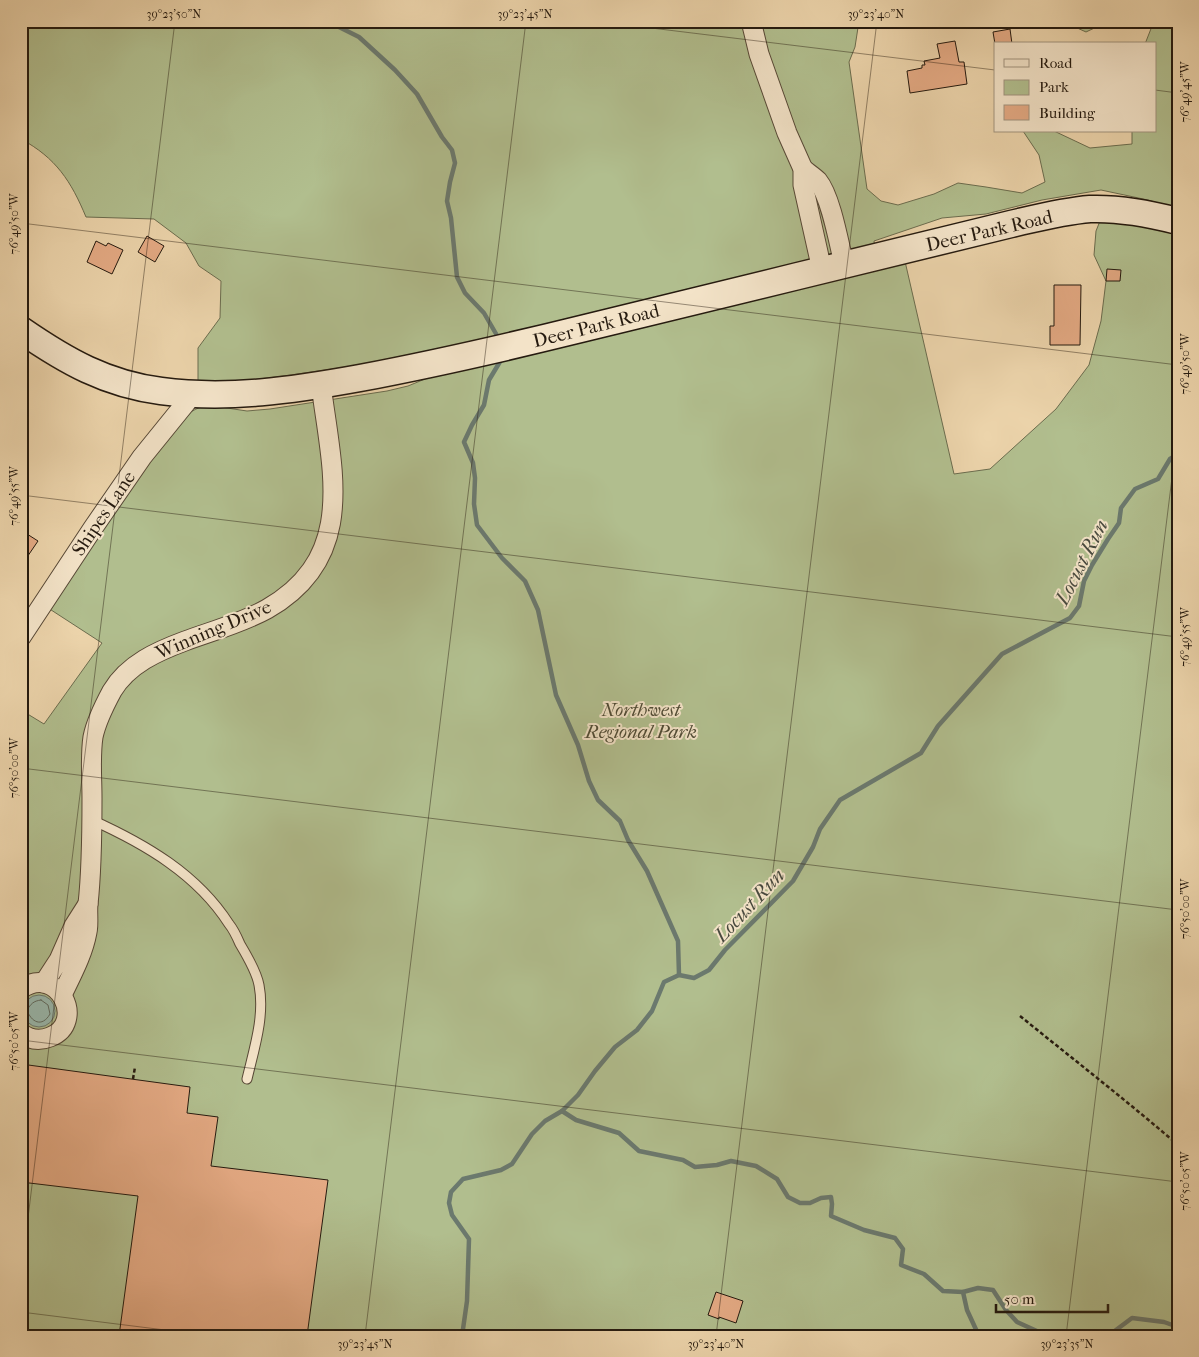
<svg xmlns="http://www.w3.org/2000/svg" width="1199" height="1357" viewBox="0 0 1199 1357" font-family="'IM FELL French Canon',serif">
<rect width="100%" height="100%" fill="#ecd4ab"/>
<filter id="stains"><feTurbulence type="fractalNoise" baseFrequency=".004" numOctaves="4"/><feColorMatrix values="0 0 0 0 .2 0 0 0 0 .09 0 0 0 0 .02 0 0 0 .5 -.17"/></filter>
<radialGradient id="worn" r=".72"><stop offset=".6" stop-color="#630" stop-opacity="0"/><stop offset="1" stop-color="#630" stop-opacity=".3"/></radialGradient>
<!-- green -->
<g fill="#b1be8e" stroke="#6b6c4e">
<path d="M21 21H859L855 47 849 62 867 189 881 201 898 205 934 194 958 183 986 187 1022 193 1045 182 1039 155 1023 131H1054L1090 148 1132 144V131H1155V44H1145L1154 21H1178V209L1148 200 1101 190 1042 200 986 214 942 218 874 241 877 263 904 257 954 474 990 469 1056 409 1089 365 1101 321 1106 281 1094 255 1096 231 1100 221 1119 220 1178 231V1336H21V710L44 724 102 643 45 606 155 454 189 413 196 409 207 405 247 411 270 409 387 391 408 386 459 365 422 356 284 376 242 381 198 383V348L220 318 221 281 199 266 186 243 154 219 86 217C71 181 56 158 21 139Z"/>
<path d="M1062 21H1109L1086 32Z"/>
</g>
<!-- water -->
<circle fill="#99b8ad" stroke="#6b796e" cx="39" cy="1011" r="16"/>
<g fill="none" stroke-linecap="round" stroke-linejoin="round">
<!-- shore -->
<path stroke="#5f695e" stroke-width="1" d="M41 1000 48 1005 50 1014C42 1028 31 1022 27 1010 31 1004 33 1001 41 1000Z"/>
<!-- stream -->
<g stroke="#6b796e" stroke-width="4.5">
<path d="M327 21 359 37 395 70 417 94 442 137 452 150 455 163 450 182 447 201 451 218 457 277 465 293 484 313 499 339"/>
<path d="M501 360 489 380 484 405 472 425 464 442 473 463 475 478 474 504 477 525 502 558 525 581 538 610 556 695 578 745 589 781 598 800 620 821 628 840 647 871 678 941 679 975"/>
<path d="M562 1111 576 1120 619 1133 639 1151 683 1160 695 1167 717 1165 731 1161 756 1166 777 1179 788 1197 800 1203H810L821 1198 831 1197 832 1204 831 1216 864 1230 895 1238 903 1249 901 1265 924 1274 943 1291 963 1292 978 1288 993 1290 1006 1310 1017 1322 1039 1332 1040 1336"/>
<path d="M963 1292 967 1310 979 1336"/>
<path d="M462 1336 467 1301 469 1239 452 1215 449 1203 451 1192 463 1179 501 1170 512 1164 532 1134 545 1121 562 1111 578 1095 595 1071 615 1047 637 1030 652 1011 664 982 679 975 694 978 709 970 725 950 793 881 813 847 820 829 840 800 921 753 938 726 1002 654 1070 618 1079 606 1084 581 1092 565 1108 539 1119 523 1121 508 1135 489 1158 479 1170 459 1178 454"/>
<path d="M1108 1336 1132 1318 1164 1322 1178 1327"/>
</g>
</g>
<!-- building -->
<g fill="#e4aa84" stroke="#251a0f">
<path d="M1010 29 1012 44H995L993 32Z"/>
<path d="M955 41 959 62H964L967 84 910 93 907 71 922 68V65H925L924 61 940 58 937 44Z"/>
<path d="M147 236 164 246 155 262 138 252Z"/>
<path d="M96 241 106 246 108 243 123 250 112 274 87 262Z"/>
<path d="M1107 269 1121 270 1120 281H1106Z"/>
<path d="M1054 285H1081L1080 345H1050V326H1054Z"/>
<path d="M27 534 38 541 21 566V543Z"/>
<path d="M21 1064 190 1087 187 1113 218 1117 211 1166 328 1180 307 1336H119L138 1196 21 1182Z"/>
<path d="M716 1292 743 1301 736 1323 719 1317V1319L708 1315Z"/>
</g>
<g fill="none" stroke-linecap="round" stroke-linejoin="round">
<!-- lane casing -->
<g stroke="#574836" stroke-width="11">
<path id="lane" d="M92 820C145 844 197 874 229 924 234 930 237 937 240 944 246 954 257 974 259 985 265 1016 254 1049 247 1079"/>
</g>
<!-- street casing -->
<g stroke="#574836" stroke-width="21">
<g id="street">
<path d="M751 21 759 54 787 133 803 169V185L822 270"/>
<path d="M803 169C808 173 814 177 818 181 831 197 839 244 844 264"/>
<path d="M21 637 93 528 142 457 193 394"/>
<path d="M88 904C92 868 92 833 92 798 92 778 90 756 93 737 96 722 105 704 112 691 128 664 158 651 185 641 212 631 242 623 267 609 358 557 332 471 321 385"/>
<path d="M44 983 59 960 74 926 88 904C87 913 89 923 87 932 83 954 72 974 62 995"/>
<path d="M21 989C58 963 87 1023 50 1037 40 1041 30 1040 21 1033"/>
</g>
</g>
<!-- secondary casing -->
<g stroke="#251a0f" stroke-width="29">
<path id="secondary" d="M21 330C66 361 106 384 161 391 228 400 294 390 360 378 434 364 508 347 581 329 724 294 868 259 1011 224 1037 218 1064 211 1090 209 1120 208 1149 214 1178 221"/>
</g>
<!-- path -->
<g stroke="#251a0f" stroke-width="2.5" stroke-dasharray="4 2.5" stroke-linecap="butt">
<path d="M1020 1016C1073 1059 1127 1101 1178 1145"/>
<path d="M133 1079 135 1067"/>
</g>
<!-- lane -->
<use href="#lane" stroke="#f3e3c8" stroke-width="9"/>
<!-- street -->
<use href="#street" stroke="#f3e3c8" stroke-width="19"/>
<!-- secondary -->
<use href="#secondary" stroke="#f3e3c8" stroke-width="26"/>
</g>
<!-- ticks -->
<path fill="none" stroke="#251a0f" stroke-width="1" stroke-opacity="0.45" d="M594 21 995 70M1155 90 1178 93M21 223 1178 365M21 495 1178 637M21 768 1178 910M21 1040 1178 1182M21 1275 175 21M21 1312 213 1336M365 1336 526 21M716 1336 877 21M1066 1336 1178 429"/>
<g text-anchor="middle" stroke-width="4" stroke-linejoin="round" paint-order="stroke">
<!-- street labels -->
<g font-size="19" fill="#251a0f" stroke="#f3e3c8">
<text transform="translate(989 230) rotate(-13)" y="7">Deer Park Road</text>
<text transform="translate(596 325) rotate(-14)" y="7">Deer Park Road</text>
<text transform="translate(103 513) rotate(-56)" y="7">Shipes Lane</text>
<text transform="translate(213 629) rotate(-23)" y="7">Winning Drive</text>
</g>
<!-- park labels -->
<g font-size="19" font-style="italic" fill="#4f4b35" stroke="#f3e3c8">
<text x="641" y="716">Northwest<tspan x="641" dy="22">Regional Park</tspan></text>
</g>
<!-- water labels -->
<g font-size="20" font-style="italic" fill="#48493e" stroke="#f3e3c8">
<text transform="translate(1081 562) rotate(-63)" y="7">Locust Run</text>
<text transform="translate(749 905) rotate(-47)" y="7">Locust Run</text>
</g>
</g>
<!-- margin -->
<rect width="1199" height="1357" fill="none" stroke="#ecd4ab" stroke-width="55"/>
<!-- legend -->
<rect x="994" y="42" width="162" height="90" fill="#f3e3c8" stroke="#a1937e"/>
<rect x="1004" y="59" width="25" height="8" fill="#f3e3c8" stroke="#a1937e"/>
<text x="1039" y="68" font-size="15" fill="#251a0f">Road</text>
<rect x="1004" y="80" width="25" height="15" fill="#b1be8e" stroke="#a1937e"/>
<text x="1039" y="92" font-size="15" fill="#251a0f">Park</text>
<rect x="1004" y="105" width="25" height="15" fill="#e4aa84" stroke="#a1937e"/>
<text x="1039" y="118" font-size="15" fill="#251a0f">Building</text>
<!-- scale -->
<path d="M996 1304v8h112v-8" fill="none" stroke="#251a0f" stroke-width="2.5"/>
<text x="1004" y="1304" font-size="15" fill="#251a0f" stroke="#f3e3c8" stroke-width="4" paint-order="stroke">50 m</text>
<rect x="28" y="28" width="1144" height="1302" fill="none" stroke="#251a0f" stroke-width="2"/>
<g font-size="12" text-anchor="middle" fill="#251a0f">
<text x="174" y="18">39°23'50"N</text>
<text x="525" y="18">39°23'45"N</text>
<text x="876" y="18">39°23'40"N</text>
<text transform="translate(1185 92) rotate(-90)" y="4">76°49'45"W</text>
<text transform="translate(14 224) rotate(-90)" y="4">76°49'50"W</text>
<text transform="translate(1185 364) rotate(-90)" y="4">76°49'50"W</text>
<text transform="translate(14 496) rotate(-90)" y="4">76°49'55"W</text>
<text transform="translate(1185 637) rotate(-90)" y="4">76°49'55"W</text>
<text transform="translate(14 768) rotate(-90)" y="4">76°50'00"W</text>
<text transform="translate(1185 909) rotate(-90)" y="4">76°50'00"W</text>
<text transform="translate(14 1041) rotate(-90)" y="4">76°50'05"W</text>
<text transform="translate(1185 1181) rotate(-90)" y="4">76°50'05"W</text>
<text x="365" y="1348">39°23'45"N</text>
<text x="716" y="1348">39°23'40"N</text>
<text x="1067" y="1348">39°23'35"N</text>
</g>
<rect width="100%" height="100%" filter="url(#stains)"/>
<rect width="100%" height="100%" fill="url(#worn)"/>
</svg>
